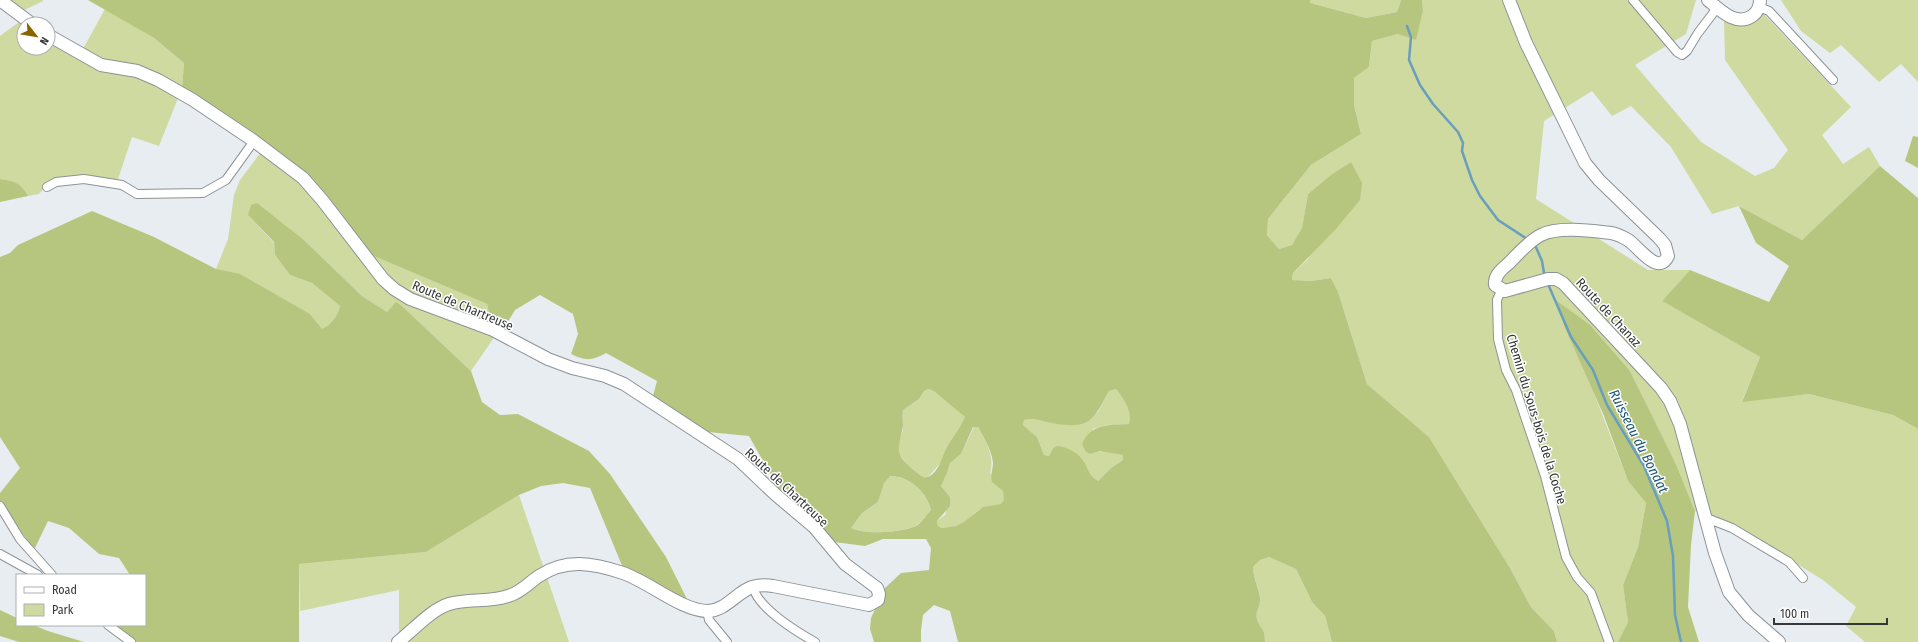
<svg xmlns="http://www.w3.org/2000/svg" width="1918" height="642" viewBox="0 0 1918 642" font-family="'Fira Sans Condensed',sans-serif">
<rect width="100%" height="100%" fill="#e8edf1"/>
<!-- green -->
<g fill="#ceda9f">
<path d="M0 0H43V1L12 16Z"/>
<path d="M1310 0H1401L1397 12 1366 18 1309 3Z"/>
<path d="M1422 0H1696L1686 34 1635 65 1701 142 1755 176 1774 168 1788 150 1725 60 1724 19 1743 26 1762 12 1851 107 1822 135 1843 164 1869 147 1880 166 1802 240 1739 206 1712 214 1671 147 1631 106 1612 116 1592 91 1544 121 1536 199 1648 270H1690L1662 301 1760 357 1742 401 1809 394 1893 415 1918 429V642H1865L1846 626 1856 607 1823 580 1739 528 1695 511 1676 464 1630 371 1557 302 1564 326 1593 391 1628 481 1646 503 1638 547 1623 585 1628 622 1618 642H1557L1554 631 1531 607 1510 568 1429 437 1367 384 1338 292 1331 278 1311 281 1292 280 1293 273 1308 259 1351 162 1332 174 1308 194 1302 229 1292 245 1279 249 1267 235 1268 219 1311 165 1361 134 1354 105V78L1369 67 1372 41 1398 34 1423 10Z"/>
<path d="M1781 0H1918V82L1901 64 1879 82 1841 45 1830 53 1801 31Z"/>
<path d="M105 9 154 38 184 63 182 88 159 146 132 137 117 182 74 178 47 185 39 194 28 196C21 183 15 181 0 179V36L19 22 24 26V48H48V40L78 58Z"/>
<path d="M261 152 309 178 342 214 369 254 487 304 491 322 502 326 471 371 402 306 387 312 362 296 305 241 248 215 274 243 275 255 290 275 312 283 340 306C338 316 331 325 322 330L310 314 216 269 228 239 234 195 240 180Z"/>
<path d="M929 389 934 390 965 417 960 430 946 450 944 459 927 478 922 477 908 465 899 454 898 444 903 430V410L919 399 924 391Z"/>
<path d="M1116 389C1123 398 1133 412 1130 424L1106 425 1093 429 1090 454C1101 450 1113 450 1123 455V460L1111 468 1098 481 1090 476 1082 459 1053 448 1049 456 1044 455 1037 437 1023 425 1024 420 1033 418 1053 423 1078 424 1098 412 1109 391Z"/>
<path d="M974 427H978C986 442 995 456 990 473 996 480 1006 490 1004 500 1003 506 996 506 991 506 977 507 974 516 963 523 956 527 949 527 942 528L938 526 937 521 945 515 950 497 941 486 947 473 950 463 961 454Z"/>
<path d="M889 476C909 476 927 492 931 510 927 514 923 520 918 524 907 533 864 535 851 528L862 513 878 502 883 483Z"/>
<path d="M519 495 569 642H399V590L300 611 299 564 426 552Z"/>
<path d="M1269 557 1296 569 1312 602 1325 616 1332 642H1265C1265 626 1260 630 1257 619 1255 612 1260 607 1260 601 1261 591 1253 579 1253 567L1260 560Z"/>
</g>
<!-- forest -->
<g fill="#b7c67e" fill-rule="evenodd">
<path d="M88 0H1310V3L1366 18 1397 12 1401 0H1422L1423 10 1416 40 1398 34 1372 41 1369 67 1354 78V105L1361 134 1311 165 1268 219 1267 235 1279 249 1292 245 1302 228 1308 194 1332 174 1351 162 1362 183 1360 200 1335 230 1293 273 1292 280 1311 281 1331 278 1338 292 1367 384 1429 437 1510 568 1531 607 1554 631 1557 642H1332L1325 616 1312 602 1296 569 1269 557 1260 560 1253 567C1253 580 1261 592 1260 601 1260 607 1255 612 1257 619 1260 630 1265 626 1265 642H958L950 611 934 605 923 615 921 631V642H874L870 629 871 618 885 588 901 573 929 570 931 548 926 539H883L865 546 834 542 782 495 749 436 708 432 653 396 657 381 606 353C592 361 585 361 571 354L578 334 573 314 540 295 515 310 509 320 502 326 491 322 487 304 369 254 342 214 309 178 182 88 184 63 154 38ZM929 389 934 391 965 417C960 429 952 438 946 449 942 458 938 473 928 477 923 479 919 474 915 471 896 455 897 453 902 431 904 425 902 417 903 410L919 399 924 391ZM1116 389C1123 398 1133 412 1129 424 1110 425 1091 423 1082 444L1086 452 1090 454 1100 451 1123 455V460L1111 468 1098 481C1086 473 1089 468 1082 459 1076 451 1066 447 1057 446L1053 448 1049 456 1044 455 1037 437 1023 425 1024 420C1035 417 1041 421 1052 423 1089 430 1093 421 1109 391ZM973 427H978C984 438 992 451 993 463 993 470 990 473 992 482L1003 491 1004 500 1001 504 983 507 964 522 956 526 942 528 938 526 937 521 950 506V497L941 486 947 473 950 463 961 454ZM890 476C909 476 927 492 931 510 927 514 923 520 919 524 907 533 864 535 851 528L862 513 878 502 884 483Z"/>
<path d="M1913 136 1918 137V168L1905 161Z"/>
<path d="M1880 166 1918 198V429L1893 415 1809 394 1742 402 1760 357 1662 301 1690 270 1769 302 1789 266 1756 243 1739 206 1802 240Z"/>
<path d="M0 179C15 181 21 183 28 196L0 202Z"/>
<path d="M257 203 305 241 362 296 387 312 396 302 402 306 471 371 482 402 500 415 518 414 589 451 610 474 666 557 689 603 623 568 590 488 563 483 541 486 519 495 426 552 299 564V642H135L114 625H145V575H130L119 558 99 554 69 528 48 521 34 550 0 501V493L20 468 0 437V257L10 253 18 245 92 211 154 237 216 269 240 274 310 314 322 329C331 325 338 316 340 306L312 283 290 275 275 255 274 242 248 215 251 205Z"/>
<path d="M1557 301 1590 325 1630 371 1676 464 1695 511 1691 545 1688 607 1699 642H1618L1628 622 1623 585 1638 547 1646 503 1628 481 1604 416 1564 326Z"/>
<path d="M0 610 17 618V625H33L48 631 84 642H19L0 636Z"/>
</g>
<g fill="none" stroke-linecap="round" stroke-linejoin="round">
<!-- stream -->
<g stroke="#699fbd" stroke-width="2.5">
<path d="M1407 26 1411 37 1409 60 1420 85 1433 104 1458 132 1463 143 1462 151 1472 180 1480 196 1498 220 1527 239"/>
<path d="M1535 245 1542 261 1544 273"/>
<path d="M1548 284 1571 337 1593 370 1607 405 1644 466 1667 521 1673 556 1675 615 1681 642"/>
</g>
<!-- street casing -->
<g stroke="#8d9296" stroke-width="10">
<g id="street">
<path d="M1633 0 1677 52 1682 55 1687 51 1698 33 1717 8"/>
<path d="M1759 7 1769 11 1833 80"/>
<path d="M47 187 56 182 84 179 122 185 137 194 203 193 226 180 254 141"/>
<path d="M1505 291 1500 293 1497 300 1498 339 1506 370 1516 390 1545 476 1566 557 1577 577 1591 593 1609 642"/>
<path d="M0 506 20 539 52 575"/>
<path d="M1704 517 1732 528 1789 562 1803 578"/>
<path d="M0 554 38 575"/>
<path d="M753 586C756 607 797 632 815 642"/>
<path d="M707 611 709 620 727 642"/>
<path d="M108 625 131 642"/>
</g>
</g>
<!-- secondary casing -->
<g stroke="#8d9296" stroke-width="14">
<g id="secondary">
<path d="M0 0 32 24"/>
<path d="M1509 0 1526 43 1585 163 1599 180 1659 238 1665 245 1668 256C1658 277 1638 246 1628 240 1623 237 1617 234 1611 233 1593 231 1558 226 1541 235 1529 241 1519 253 1509 263 1502 269 1494 275 1495 285L1505 291 1548 279H1556L1563 283 1661 388 1670 401 1680 424 1715 553 1729 592 1748 615 1779 642"/>
<path d="M1708 0C1720 10 1736 27 1752 16 1758 12 1760 7 1760 0"/>
<path d="M48 35 101 65 137 71 158 80 193 100 254 141 303 178 323 201 383 279 394 289 410 299 493 330 548 359 572 368 605 376 624 384 738 459 776 495 814 527 845 564 877 588 879 594 878 600 869 605 773 586C766 585 759 585 752 587 737 592 725 611 708 611 682 611 649 582 623 573 593 563 566 558 539 576 530 582 522 591 511 595 491 603 469 598 449 604 432 609 412 631 398 642"/>
</g>
</g>
<!-- street -->
<use href="#street" stroke="#fff" stroke-width="8"/>
<!-- secondary -->
<use href="#secondary" stroke="#fff" stroke-width="12"/>
</g>
<g text-anchor="middle" stroke-width="3" stroke-linejoin="round" paint-order="stroke">
<!-- street labels -->
<g font-size="13" fill="#353739" stroke="#fff">
<text transform="translate(463 305) rotate(23)" y="5">Route de Chartreuse</text>
<text transform="translate(1609 312) rotate(47)" y="5">Route de Chanaz</text>
<text transform="translate(1537 419) rotate(73)" y="5">Chemin du Sous-bois de la Coche</text>
<text transform="translate(787 487) rotate(43)" y="5">Route de Chartreuse</text>
</g>
<!-- water labels -->
<g font-size="14" font-style="italic" fill="#1c5773" stroke="#fff">
<text transform="translate(1639 441) rotate(63)" y="5">Ruisseau du Bondat</text>
</g>
</g>
<!-- legend -->
<rect x="16" y="574" width="130" height="52" fill="#ffffff" stroke="#aeafb0"/>
<rect x="24" y="587" width="20" height="6" fill="#ffffff" stroke="#aeafb0"/>
<text x="52" y="594" font-size="12" fill="#353739">Road</text>
<rect x="24" y="604" width="20" height="12" fill="#ceda9f" stroke="#aeafb0"/>
<text x="52" y="614" font-size="12" fill="#353739">Park</text>
<!-- north arrow -->
<g transform="translate(36 36) rotate(121)"><circle r="19" fill="#ffffff" stroke="#aeafb0"/>
<path d="M0-3L7 15L0 10L-7 15Z" fill="#896401"/>
<text y="-6" font-size="11" font-weight="bold" text-anchor="middle" fill="#353739">N</text>
</g>
<!-- scale -->
<path d="M1774 618v6h113v-6" fill="none" stroke="#353739" stroke-width="2"/>
<text x="1780" y="618" font-size="12" fill="#353739" stroke="#ffffff" stroke-width="3" paint-order="stroke">100 m</text>
</svg>
